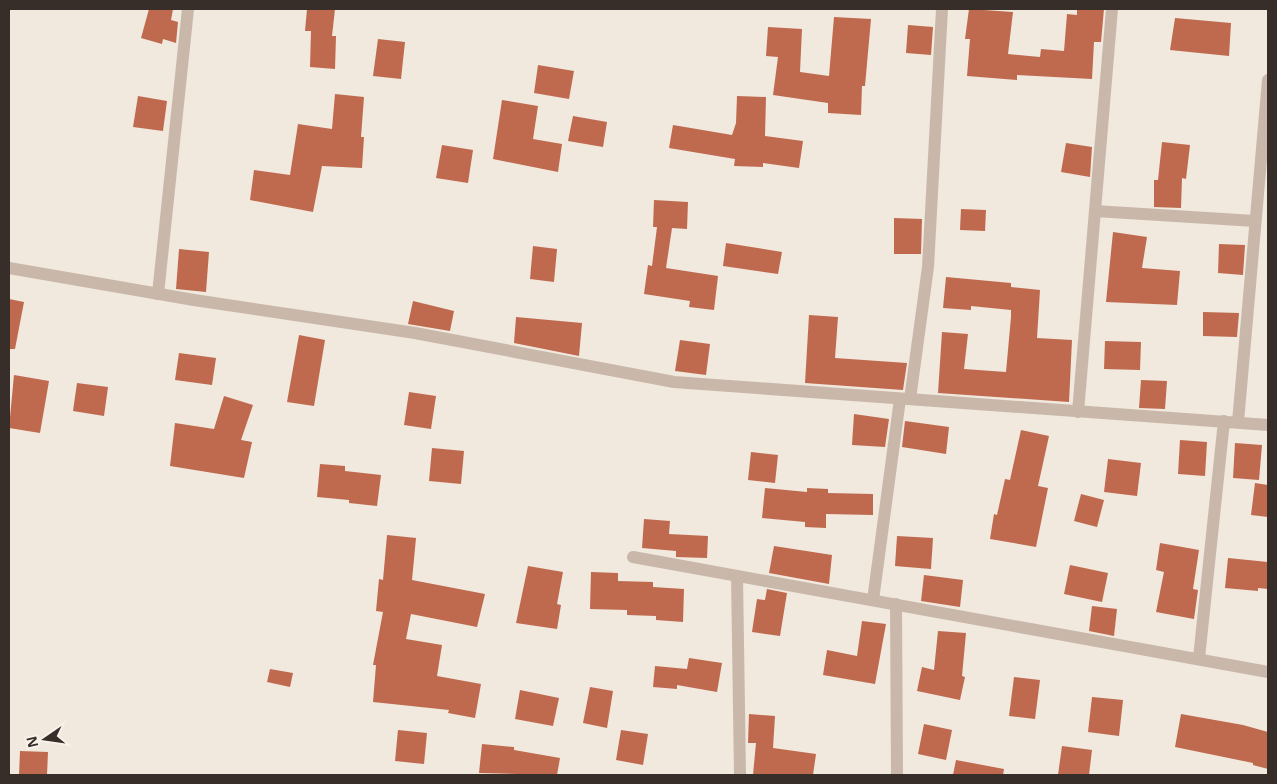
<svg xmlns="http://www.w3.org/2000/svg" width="1277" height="784" viewBox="0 0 1277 784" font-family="'Noto Sans',sans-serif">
<rect width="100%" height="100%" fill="#f1e8de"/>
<!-- building -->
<g fill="#bf6a4e">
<path d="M149 9H173L171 20 178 22 176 43 163 39 162 44 141 38Z"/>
<path d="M307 9H335L332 36H336L335 69 310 67 311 31H305Z"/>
<path d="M969 9 1013 12 1008 54 1040 57 1041 49 1064 51 1067 14 1077 15V9H1104L1101 42H1094L1092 79 1017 75V80L967 76 970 39H965Z"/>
<path d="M834 17 871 19 865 86H862L861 115 828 113V103L773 95 778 57 766 56 768 27 802 29 800 72 829 76Z"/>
<path d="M1175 18 1231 23 1229 56 1170 50Z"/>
<path d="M908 25 933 27 931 55 906 53Z"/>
<path d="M378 39 405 42 401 79 373 76Z"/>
<path d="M538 65 574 71 569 99 534 93Z"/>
<path d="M335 94 364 97 361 137H364L362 168 322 166 313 212 250 200 254 170 290 175 298 124 332 129Z"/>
<path d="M138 96 167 101 163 131 133 127Z"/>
<path d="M737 96 766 97 765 136 803 141 799 168 763 163V167L734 166 735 159 669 148 673 125 732 135 736 123Z"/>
<path d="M502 100 538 106 533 139 562 144 558 172 493 159Z"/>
<path d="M573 116 607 122 603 147 568 141Z"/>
<path d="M1162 142 1190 145 1186 179 1182 178 1181 208 1154 207V180H1158Z"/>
<path d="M1066 143 1092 147 1090 177 1061 172Z"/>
<path d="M442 145 473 150 468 183 436 178Z"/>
<path d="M654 200 688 202 687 229 672 228 666 268 718 276 714 310 689 307 690 301 644 294 648 265 652 266 657 227H653Z"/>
<path d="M961 209 986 210 985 231 960 230Z"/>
<path d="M894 218 922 219 921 254H894Z"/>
<path d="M1113 232 1147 237 1142 268 1180 271 1177 305 1106 302Z"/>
<path d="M726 243 782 252 778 274 723 266Z"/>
<path d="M1219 244 1245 245 1243 275 1218 273Z"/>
<path d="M533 246 557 249 554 282 530 279Z"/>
<path d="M179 249 209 252 206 292 176 289Z"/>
<path d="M946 277 1011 283V287L1040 290 1037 338 1072 340 1069 402 938 393 942 332 968 334 964 369 1006 372 1011 317V310L971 306V310L943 308Z"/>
<path d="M9 299 24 302 15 349H9Z"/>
<path d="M413 301 454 311 450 331 408 324Z"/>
<path d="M1203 312 1239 313 1237 337 1203 336Z"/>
<path d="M809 315 838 317 835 358 907 363 903 390 805 383Z"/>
<path d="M516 317 582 323 579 356 514 343Z"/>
<path d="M299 335 325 340 314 406 287 402Z"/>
<path d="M680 340 710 344 706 375 675 371Z"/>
<path d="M1105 341 1141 342 1140 370 1104 369Z"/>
<path d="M179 353 216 358 212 385 175 380Z"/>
<path d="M14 375 49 381 40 433 9 428Z"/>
<path d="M1141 380 1167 381 1165 409 1139 408Z"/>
<path d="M77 383 108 387 104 416 73 411Z"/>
<path d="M409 392 436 396 431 429 404 425Z"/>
<path d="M224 396 253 405 241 440 252 442 244 478 170 466 175 423 214 429Z"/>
<path d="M854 414 889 419 885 447 852 445Z"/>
<path d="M905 421 949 427 946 454 902 447Z"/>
<path d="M1021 430 1049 436 1038 486 1048 488 1036 547 990 539 994 514 997 515 1005 479 1010 480Z"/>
<path d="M1180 440 1207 442 1205 476 1178 474Z"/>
<path d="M1235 443 1262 445 1259 480 1233 478Z"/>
<path d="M432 448 464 451 461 484 429 481Z"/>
<path d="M751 452 778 455 775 483 748 480Z"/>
<path d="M1108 459 1141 463 1137 496 1104 492Z"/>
<path d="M320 464 345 466V471L381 475 377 506 349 503V500L317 497Z"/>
<path d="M1255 483 1268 485V517L1251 515Z"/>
<path d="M765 488 807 492V488L828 489V493L873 494V515L826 514V528L805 527V522L762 518Z"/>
<path d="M1081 494 1104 500 1097 527 1074 521Z"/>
<path d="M644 519 670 521 669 534 708 536 707 558 676 557V551L642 548Z"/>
<path d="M387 535 416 538 412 580 485 594 477 627 411 614 406 639 442 645 437 676 481 684 475 718 448 713 449 710 373 702 376 665H373L383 612 376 611 379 579 383 580Z"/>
<path d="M897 536 933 538 931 569 895 566Z"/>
<path d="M1160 543 1199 550 1193 589 1198 590 1194 619 1156 612 1164 572 1156 570Z"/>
<path d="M774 546 832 555 829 584 769 573Z"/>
<path d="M1228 558 1268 562V589L1258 588V591L1225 588Z"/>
<path d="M1070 565 1108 573 1102 602 1064 594Z"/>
<path d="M528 566 563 572 557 604 561 605 557 629 516 623Z"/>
<path d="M591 572 618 573V581L653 582V587L684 589 683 622 656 620V616L627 615V610L590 609Z"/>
<path d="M924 575 963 580 960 607 921 601Z"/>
<path d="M767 589 787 593 780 636 752 632 757 599 765 600Z"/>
<path d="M1092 606 1117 609 1114 636 1089 631Z"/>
<path d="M862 621 886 624 875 684 823 675 827 650 857 656Z"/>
<path d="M938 631 966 633 962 676 965 677 960 700 917 691 922 667 934 670Z"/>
<path d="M689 658 722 663 717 692 677 685V689L653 687 655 666 687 669Z"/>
<path d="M270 669 293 673 290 687 267 682Z"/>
<path d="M1014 677 1040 680 1035 719 1009 716Z"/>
<path d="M590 687 613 691 607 728 583 723Z"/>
<path d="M520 690 559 698 553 726 515 719Z"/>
<path d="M1092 697 1123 700 1119 736 1088 732Z"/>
<path d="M749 714 775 716 773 748 816 754 813 775H753L756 743H748Z"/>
<path d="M1181 714 1243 725 1268 732V769L1253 765V763L1175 747Z"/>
<path d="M924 724 952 730 946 760 918 754Z"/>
<path d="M398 730 427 733 424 764 395 761Z"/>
<path d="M621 730 648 734 643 765 616 760Z"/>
<path d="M482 744 514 747V750L560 758 557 775 479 773Z"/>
<path d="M1062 746 1092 750 1089 775H1058Z"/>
<path d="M20 751 48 752 47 775H19Z"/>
<path d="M956 760 1004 769 1003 775H953Z"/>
</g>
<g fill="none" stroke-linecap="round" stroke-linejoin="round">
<!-- minor -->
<g stroke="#c9b8aa" stroke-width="12">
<path d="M1095 211 1255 221"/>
<path d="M9 268 194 300 415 333 674 382 1268 425"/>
<path d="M158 294 188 9"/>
<path d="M910 399 928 267 942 9"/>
<path d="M1078 412 1112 9"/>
<path d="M1238 422 1268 80"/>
<path d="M633 557 1268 672"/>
<path d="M737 576 740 775"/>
<path d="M873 600 900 399"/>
<path d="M896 604 897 775"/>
<path d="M1199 658 1224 421"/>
</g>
</g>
<!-- border -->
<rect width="1277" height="784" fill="none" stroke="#372e29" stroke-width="20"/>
<!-- north arrow -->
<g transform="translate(45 739) rotate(257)" stroke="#f9f2ea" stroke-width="4" paint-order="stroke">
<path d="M0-4L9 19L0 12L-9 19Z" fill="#372e29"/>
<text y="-8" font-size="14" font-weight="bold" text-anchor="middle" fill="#372e29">N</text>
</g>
</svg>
